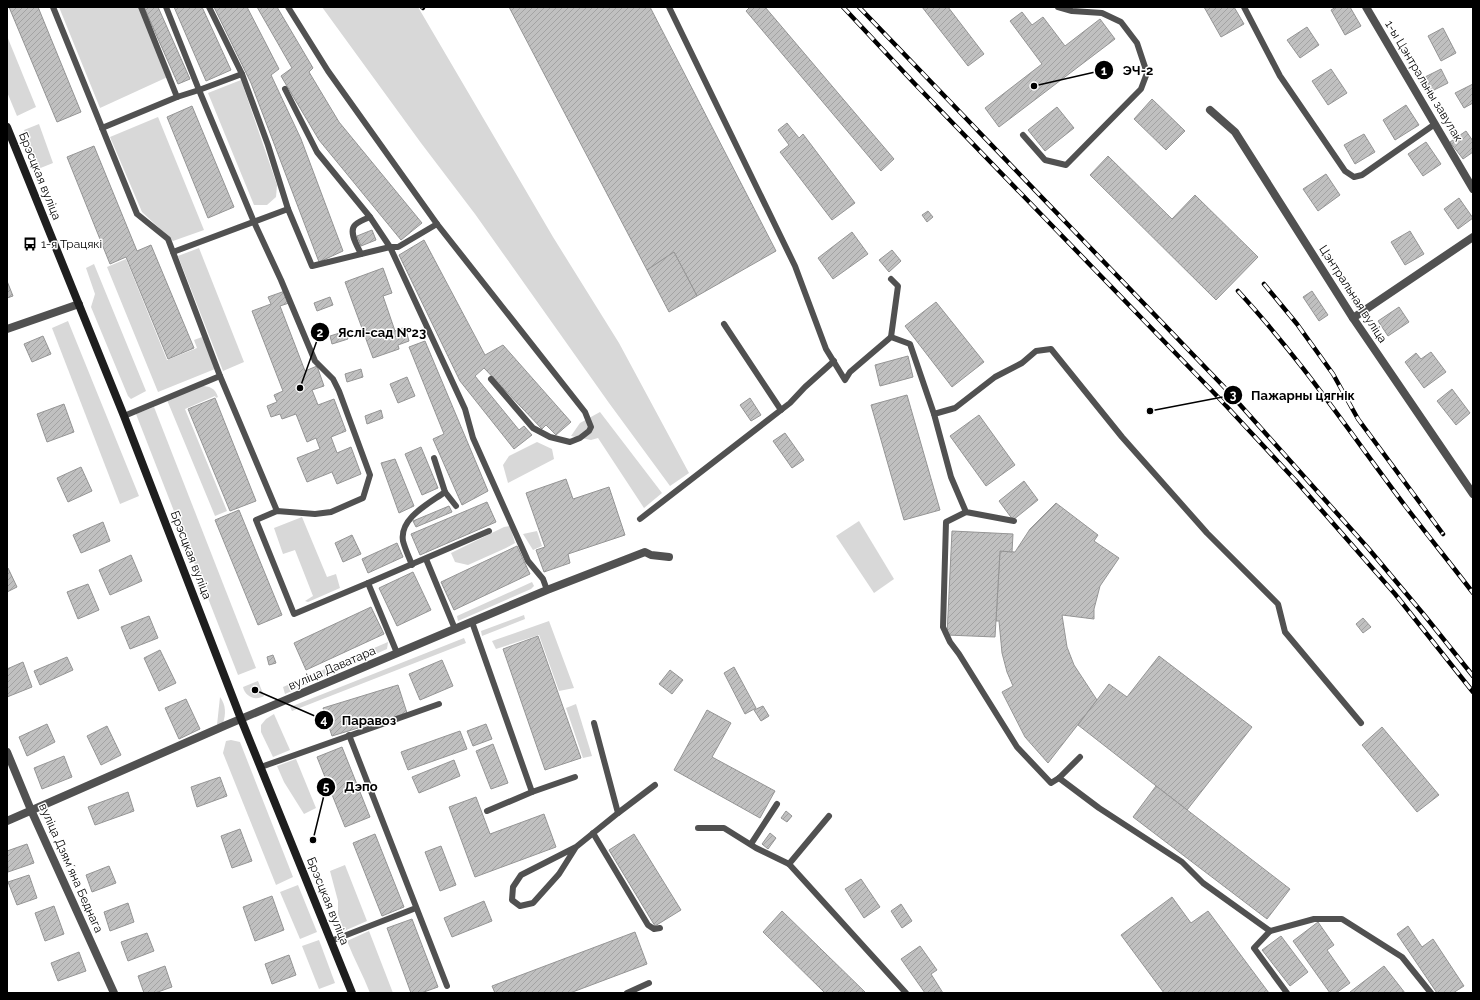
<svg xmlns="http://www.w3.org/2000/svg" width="1480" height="1000" viewBox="0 0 1480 1000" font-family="Raleway,sans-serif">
<defs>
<pattern id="building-hatch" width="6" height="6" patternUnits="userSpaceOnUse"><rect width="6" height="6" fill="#c0c0c0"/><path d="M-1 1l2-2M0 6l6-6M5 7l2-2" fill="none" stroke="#a3a3a3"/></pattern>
</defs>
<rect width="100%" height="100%" fill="#fff"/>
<!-- grass -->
<g fill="#d8d8d8">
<path d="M59 7H143L172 75 100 108Z"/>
<path d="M322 7H418L553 237 619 343 689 473 670 486 609 403 475 214 421 143Z"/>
<path d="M7 36 36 107 17 116 7 92Z"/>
<path d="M241 80 277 185 276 197 267 205H254L208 93Z"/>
<path d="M158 117 204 230 173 241 142 212 110 137Z"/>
<path d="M39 124 53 163 38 169 24 130Z"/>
<path d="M199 248 244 362 223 371 178 256Z"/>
<path d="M126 259 167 360 197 348 194 340 202 337 215 369 158 392 107 267Z"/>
<path d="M94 264 146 391 131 399 128 396 91 307 95 294 86 268Z"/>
<path d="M68 321 139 496 120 504 52 328Z"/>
<path d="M200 386C210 386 215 388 218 397L216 398 215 396 185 409 227 511 215 516 167 400Z"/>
<path d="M154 407 256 668 238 675 136 414Z"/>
<path d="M600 412 662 493 644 508 598 438 591 440 571 436 580 423Z"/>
<path d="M537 442 552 449 554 459 508 483 503 465 509 456Z"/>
<path d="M302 517 327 577 336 574 340 588 308 602 305 601 313 596 295 550 283 554 274 528Z"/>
<path d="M859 521 894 579 874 593 836 536Z"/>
<path d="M510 526 515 543 506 548 468 565 455 562 451 553 504 527Z"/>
<path d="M537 531 542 546 533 550 523 534Z"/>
<path d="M532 582 534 586 531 589 458 621 457 616Z"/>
<path d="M524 615 525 619 482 636 481 631Z"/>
<path d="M549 621 574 688 559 691 539 635 496 649 492 641Z"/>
<path d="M464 638 466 643 292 711 290 707Z"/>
<path d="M388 642 387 649 285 694 283 687Z"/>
<path d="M258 681 264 696C256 701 245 697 243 687Z"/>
<path d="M220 697C226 705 226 714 223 723L217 725Z"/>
<path d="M576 704 592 756 583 758 566 708Z"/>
<path d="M274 714 290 750 273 757 261 732V725L266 719Z"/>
<path d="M231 740 240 742 293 877 276 885 223 753 226 741Z"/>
<path d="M296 759 316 808 304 814 284 782 277 766Z"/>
<path d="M345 865 367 921 344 931 338 914V901L330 871Z"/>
<path d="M298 885 317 932 300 939 280 892Z"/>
<path d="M369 931 393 993H370C363 975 354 959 347 941Z"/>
<path d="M319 940 335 983 319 989 302 946Z"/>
</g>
<!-- building -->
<g fill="url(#building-hatch)" stroke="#959595">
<path d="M9 7H38L81 112 57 122Z"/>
<path d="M144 7H158L190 79 178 84Z"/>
<path d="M174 7H202L231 70 206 81Z"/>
<path d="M214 7H247L279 69 271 75 301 139 343 251 319 262 251 83Z"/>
<path d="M257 7H277L313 68 309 72 339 122 422 223 401 240 319 140 281 76 292 68Z"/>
<path d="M509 7H650L776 251 697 296 674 252 647 270Z"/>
<path d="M750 7H765L894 159 881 171 746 11Z"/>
<path d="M922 7H948L984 54 968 66Z"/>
<path d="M1204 7H1234L1244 24 1221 37Z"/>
<path d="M1336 7H1350L1361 26 1345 35 1331 10Z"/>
<path d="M1022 12 1032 25 1043 17 1065 46 1100 19 1115 39 999 127 985 108 1042 64 1010 21Z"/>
<path d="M1307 27 1319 45 1300 58 1287 40Z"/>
<path d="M1443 28 1456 53 1441 61 1428 36Z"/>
<path d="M1331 69 1347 93 1328 105 1312 81Z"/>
<path d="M1441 69 1448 83 1428 93 1421 79Z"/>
<path d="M1473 84V103L1464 108 1455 93Z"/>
<path d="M1152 99 1185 131 1166 150 1134 119Z"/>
<path d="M1406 105 1419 125 1395 140 1383 120Z"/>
<path d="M192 106 234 207 208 218 167 117Z"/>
<path d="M1057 107 1074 128 1045 151 1028 130Z"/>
<path d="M787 123 799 138 803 134 855 203 832 220 780 152 789 145 778 130Z"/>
<path d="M1466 131 1473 141V152L1463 159 1450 142Z"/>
<path d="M1364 134 1375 152 1355 164 1344 145Z"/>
<path d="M1426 142 1441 164 1423 176 1408 154Z"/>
<path d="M94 146 137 251 151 245 194 348 168 359 126 257 110 264 67 157Z"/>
<path d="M1108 156 1172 219 1195 195 1258 257 1216 300 1090 175Z"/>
<path d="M1326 174 1340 195 1318 211 1303 189Z"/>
<path d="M1459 198 1473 218 1458 229 1444 209Z"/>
<path d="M928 211 933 217 927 222 922 215Z"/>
<path d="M372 230 376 240 361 246 357 236Z"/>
<path d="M1410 231 1424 254 1405 265 1391 242Z"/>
<path d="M852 232 868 254 833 279 818 258Z"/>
<path d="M424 240 485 355 503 345 571 422 556 435 546 425 542 429 484 368 475 376 519 430 524 426 532 435 514 449 460 381 399 255Z"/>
<path d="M892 250 901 261 889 272 879 260Z"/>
<path d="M674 252 697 296 669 312 647 270Z"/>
<path d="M383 268 392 293 383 296 395 331 405 327 409 341 398 345 399 349 373 358 345 282Z"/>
<path d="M7 281 13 296 7 298Z"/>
<path d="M285 291 289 303 280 306 305 371 317 366 324 386 312 390 318 405 334 399 346 431 331 437 337 453 351 447 361 474 337 484 332 472 307 482 297 458 320 449 316 438 307 442 296 414 282 419 280 414 271 417 267 406 277 402 274 395 283 391 252 311 271 304 268 297Z"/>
<path d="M1312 291 1328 315 1319 321 1303 297Z"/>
<path d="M330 297 333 305 317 311 314 303Z"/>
<path d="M936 302 984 362 952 387 905 326Z"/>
<path d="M1399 307 1409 322 1388 336 1378 321Z"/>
<path d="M346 331 348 339 332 344 330 336Z"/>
<path d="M43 336 51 354 32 362 24 344Z"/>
<path d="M425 341 488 491 462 505 433 439 444 434 409 347Z"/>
<path d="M1431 352 1446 372 1424 388 1405 362 1416 353 1421 359Z"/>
<path d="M908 356 913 377 880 386 875 365Z"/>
<path d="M361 369 363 377 347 382 345 374Z"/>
<path d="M407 377 415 396 398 403 390 384Z"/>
<path d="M1452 389 1470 413 1456 425 1437 401Z"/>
<path d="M907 395 940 510 904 520 871 405Z"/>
<path d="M215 398 256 501 230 511 188 409Z"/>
<path d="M750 398 761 415 751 421 740 405Z"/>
<path d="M64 404 74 432 47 442 37 414Z"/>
<path d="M381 410 383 418 367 424 365 416Z"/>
<path d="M979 415 1015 465 986 486 950 436Z"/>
<path d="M785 433 804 460 792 468 773 441Z"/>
<path d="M421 447 438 488 422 495 405 454Z"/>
<path d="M395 459 414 506 399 513 381 463Z"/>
<path d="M81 467 92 491 68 502 57 478Z"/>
<path d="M566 479 573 499 609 487 625 535 568 554 570 563 544 572 536 550 545 547 526 493Z"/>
<path d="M1024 481 1038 500 1013 520 999 501Z"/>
<path d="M487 502 496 522 420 555 411 534Z"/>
<path d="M1056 503 1098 535 1094 541 1119 558 1100 586 1094 609V619L1062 615 1067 647 1074 665 1097 700 1048 763 1025 737 1002 692 1013 686 1007 672 1002 653 999 621H996L1000 551 1015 552 1030 529Z"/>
<path d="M449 506 452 512 416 527 413 521Z"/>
<path d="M239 510 282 615 258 625 215 520Z"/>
<path d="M103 522 110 541 81 553 73 535Z"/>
<path d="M952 531 1013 534 1012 552 1000 551 995 637 947 635Z"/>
<path d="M352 535 361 554 343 562 335 543Z"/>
<path d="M397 543 403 557 368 573 362 559Z"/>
<path d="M517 546 530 574 454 610 441 582Z"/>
<path d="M131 555 142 581 110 595 99 570Z"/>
<path d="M8 568 17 587 7 592V569Z"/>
<path d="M413 572 431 610 397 626 379 588Z"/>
<path d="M88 584 99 610 78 619 67 592Z"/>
<path d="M371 607 384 634 306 670 294 643Z"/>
<path d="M149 616 158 638 130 649 121 627Z"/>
<path d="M1363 618 1371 627 1363 633 1356 624Z"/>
<path d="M538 636 581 758 545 770 503 649Z"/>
<path d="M160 650 176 683 159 691 144 658Z"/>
<path d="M273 655 276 663 269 665 267 657Z"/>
<path d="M1159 656 1252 727 1187 810 1078 725 1109 684 1127 697Z"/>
<path d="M67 657 73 670 40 685 34 671Z"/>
<path d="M442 660 453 686 420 700 409 674Z"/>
<path d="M23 662 32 687 7 697V669Z"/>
<path d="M734 667 756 708 745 714 724 673Z"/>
<path d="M670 670 683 680 672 694 659 684Z"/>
<path d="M398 685 407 713 332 736 323 708Z"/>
<path d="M186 699 200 729 179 739 165 708Z"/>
<path d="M763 706 769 716 761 721 754 710Z"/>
<path d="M707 710 731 723 712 757 775 791 760 818 674 770Z"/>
<path d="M47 724 55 742 27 756 19 737Z"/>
<path d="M486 724 492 739 473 746 467 731Z"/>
<path d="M107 726 121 755 101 765 87 736Z"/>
<path d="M1382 727 1439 795 1417 812 1362 745Z"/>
<path d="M460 731 467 749 408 770 401 752Z"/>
<path d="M493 744 508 783 491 789 476 751Z"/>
<path d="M342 747 370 817 345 827 317 757Z"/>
<path d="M64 756 72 777 42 789 34 768Z"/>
<path d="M454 760 460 776 419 793 412 777Z"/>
<path d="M220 777 227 796 197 807 191 787Z"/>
<path d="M1156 786 1290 889 1267 919 1133 817Z"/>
<path d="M128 792 134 811 95 825 88 807Z"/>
<path d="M476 797 490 834 544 814 556 847 475 877 449 807Z"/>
<path d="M786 811 792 816 787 822 781 818Z"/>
<path d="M240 829 252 861 232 868 221 836Z"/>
<path d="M770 833 776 838 768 849 762 844Z"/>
<path d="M375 834 404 907 382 916 353 843Z"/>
<path d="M634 834 681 910 655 926 609 850Z"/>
<path d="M27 844 34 863 8 872 7 851Z"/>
<path d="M441 846 456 885 440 891 425 852Z"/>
<path d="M109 866 116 883 92 892 86 875Z"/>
<path d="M29 875 37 898 17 905 8 882Z"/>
<path d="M861 879 880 907 864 918 845 889Z"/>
<path d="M272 896 284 930 255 941 243 907Z"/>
<path d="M1172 897 1191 923 1208 911 1269 993H1164L1121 935Z"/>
<path d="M484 901 492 921 452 937 444 918Z"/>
<path d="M128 903 134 922 110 931 104 912Z"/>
<path d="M901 904 912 921 902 928 891 911Z"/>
<path d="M54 906 64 934 45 941 35 913Z"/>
<path d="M782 911 866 993H825L763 932Z"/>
<path d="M412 919 438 987 421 993H411L387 928Z"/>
<path d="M1318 922 1334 945 1327 950 1350 983 1336 993H1330L1293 941Z"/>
<path d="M1408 926 1422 947 1433 939 1464 986 1453 993H1437L1397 934Z"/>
<path d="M635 932 647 964 570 993H495L492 986Z"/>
<path d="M147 933 154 951 128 961 121 942Z"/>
<path d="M1281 936 1308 972 1290 986 1262 950Z"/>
<path d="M920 946 937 970 931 974 943 993H925L901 959Z"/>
<path d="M79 952 86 971 58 981 51 963Z"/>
<path d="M289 955 296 975 272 984 265 964Z"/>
<path d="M165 966 172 987 155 993H144L138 976Z"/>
<path d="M1384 966 1405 993H1350V992Z"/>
</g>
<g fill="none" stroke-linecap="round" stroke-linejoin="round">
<!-- service -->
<g stroke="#515151" stroke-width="6">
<path d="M53 7 137 214 168 239 220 376 124 416"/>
<path d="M141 7 177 97"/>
<path d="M166 7 199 90 242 74"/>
<path d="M209 7 242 74 268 145 288 209"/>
<path d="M288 7 328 71 437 224"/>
<path d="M669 7 795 266 826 349 845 380 850 372 891 337 910 344 934 414 955 408 995 377 1022 363 1036 351 1051 349 1122 437 1207 533 1278 604 1285 632 1361 723"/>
<path d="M1244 7 1280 76 1345 171 1354 177 1362 175 1435 124"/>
<path d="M285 89 317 152 370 217 390 247 465 409 473 438 528 561 543 579 547 590"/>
<path d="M102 128 177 97 199 90 254 222 281 280 315 361 333 379 339 391 370 475 363 498 331 512 315 514 277 511 256 520 294 614 368 583 397 653"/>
<path d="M1023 135 1045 160 1066 165 1141 89 1147 73 1137 43 1121 22 1102 13 1072 11 1058 7"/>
<path d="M173 252 288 209 312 266 390 247H398L437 224 585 412 591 427 589 431 580 438 570 442 550 437 533 428 491 379"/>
<path d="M361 254C358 247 348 232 355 225 358 222 365 219 370 217"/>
<path d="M724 324 781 410"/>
<path d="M891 337 898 286 891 279"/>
<path d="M220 376 277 511"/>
<path d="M934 414 951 477 966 512 1014 521"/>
<path d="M445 492 456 506"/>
<path d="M966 512 946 522 943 627 950 642 959 654 1017 747 1051 783 1059 778 1080 757"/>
<path d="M640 519 790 403 805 387 834 361"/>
<path d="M426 559 455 629"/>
<path d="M412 565C409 557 405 549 403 541 399 518 430 503 445 492L434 458"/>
<path d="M368 583 489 531"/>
<path d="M472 622 532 792 575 777"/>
<path d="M349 735 447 986"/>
<path d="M261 767 439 704"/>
<path d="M1059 778 1099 808 1182 862 1203 883 1270 931 1314 919H1342L1402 957 1431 993"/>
<path d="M487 811 532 792"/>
<path d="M618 813 655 785"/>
<path d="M698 828H724L756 848 789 864 829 816"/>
<path d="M593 833 648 925 654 929 660 928"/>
<path d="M751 844 777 804"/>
<path d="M576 847 559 874 533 903 520 906 512 900 513 887 521 875 576 847 618 813 594 723"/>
<path d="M789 864 906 993"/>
<path d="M1270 931 1254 948 1287 993"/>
<path d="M331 941 416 908"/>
<path d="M627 993 649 983"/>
</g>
<!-- minor -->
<g stroke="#515151" stroke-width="8">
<path d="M1366 7 1473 189"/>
<path d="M1210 110 1235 132 1353 318 1473 494"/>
<path d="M1353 318 1473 237"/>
<path d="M7 329 79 304"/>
<path d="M7 752 31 810 114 993"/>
<path d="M7 821 224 726 547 590 645 552 651 555 669 557"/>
</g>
<!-- secondary -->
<path stroke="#1e1e1e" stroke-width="8" d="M7 127 124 416 241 719 352 993"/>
<!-- rail casing -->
<g stroke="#000" stroke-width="4.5">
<g id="rail">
<path d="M422 7 423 8"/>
<path d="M843 7 914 83 1217 396 1296 481 1395 594 1473 692"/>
<path d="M859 7 1226 389 1368 548 1425 616 1473 676"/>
<path d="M1264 284 1297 324 1333 374 1358 419 1443 534"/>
<path d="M1238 291C1300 358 1351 434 1406 507 1428 536 1451 564 1473 593"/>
</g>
</g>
<!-- rail -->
<use href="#rail" stroke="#fff" stroke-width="3" stroke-dasharray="9" stroke-linecap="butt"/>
</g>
<!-- icons -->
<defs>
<g id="bus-bare" transform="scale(1.08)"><path d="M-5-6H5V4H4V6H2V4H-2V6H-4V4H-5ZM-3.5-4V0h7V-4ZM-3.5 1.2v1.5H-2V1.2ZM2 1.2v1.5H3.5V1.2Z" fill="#000" stroke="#fff" stroke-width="2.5" paint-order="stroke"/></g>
</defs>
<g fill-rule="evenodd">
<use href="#bus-bare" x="30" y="244"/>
</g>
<g text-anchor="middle" stroke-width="3" stroke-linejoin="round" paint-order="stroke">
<!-- street labels -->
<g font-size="12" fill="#000" stroke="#fff">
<text transform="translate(1424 81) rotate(59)" y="4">1-ы Цэнтральны завулак</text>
<text transform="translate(40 176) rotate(68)" y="4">Брэсцкая вуліца</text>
<text transform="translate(1353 294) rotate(57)" y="4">Цэнтральная вуліца</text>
<text transform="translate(191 555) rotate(69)" y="4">Брэсцкая вуліца</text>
<text transform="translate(332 668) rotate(-23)" y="4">вуліца Даватара</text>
<text transform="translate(71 868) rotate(66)" y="4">вуліца Дзямʼяна Беднага</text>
<text transform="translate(328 901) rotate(68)" y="4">Брэсцкая вуліца</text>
</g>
<!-- poi labels -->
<g font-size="12" fill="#000" stroke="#fff" text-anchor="start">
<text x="41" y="248">1-я Трацякі</text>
</g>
</g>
<!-- callouts -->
<path fill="none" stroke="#000" stroke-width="1.5" d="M1034 86L1104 70M300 388L320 332M1150 411L1233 395M255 690L324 720M313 840L326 787"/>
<g fill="#000" stroke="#fff" stroke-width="1.5">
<circle cx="1034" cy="86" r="4"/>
<circle cx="300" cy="388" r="4"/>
<circle cx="1150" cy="411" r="4"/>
<circle cx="255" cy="690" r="4"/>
<circle cx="313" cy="840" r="4"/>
<circle cx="1104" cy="70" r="10"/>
<circle cx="320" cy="332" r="10"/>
<circle cx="1233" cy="395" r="10"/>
<circle cx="324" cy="720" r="10"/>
<circle cx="326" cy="787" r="10"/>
</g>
<g font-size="12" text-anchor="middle" font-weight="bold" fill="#fff">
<text x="1104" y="75">1</text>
<text x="320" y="337">2</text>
<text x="1233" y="399">3</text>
<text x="324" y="724">4</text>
<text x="326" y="791">5</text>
</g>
<g font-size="13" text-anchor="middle" font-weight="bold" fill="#000" stroke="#fff" stroke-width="3" stroke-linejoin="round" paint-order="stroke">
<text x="1138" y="75">ЭЧ-2</text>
<text x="382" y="337">Яслі-сад №23</text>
<text x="1303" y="400">Пажарны цягнік</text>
<text x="369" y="725">Паравоз</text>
<text x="361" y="791">Дэпо</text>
</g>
<!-- border -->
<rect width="1480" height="1000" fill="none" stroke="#000000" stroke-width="16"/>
</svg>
